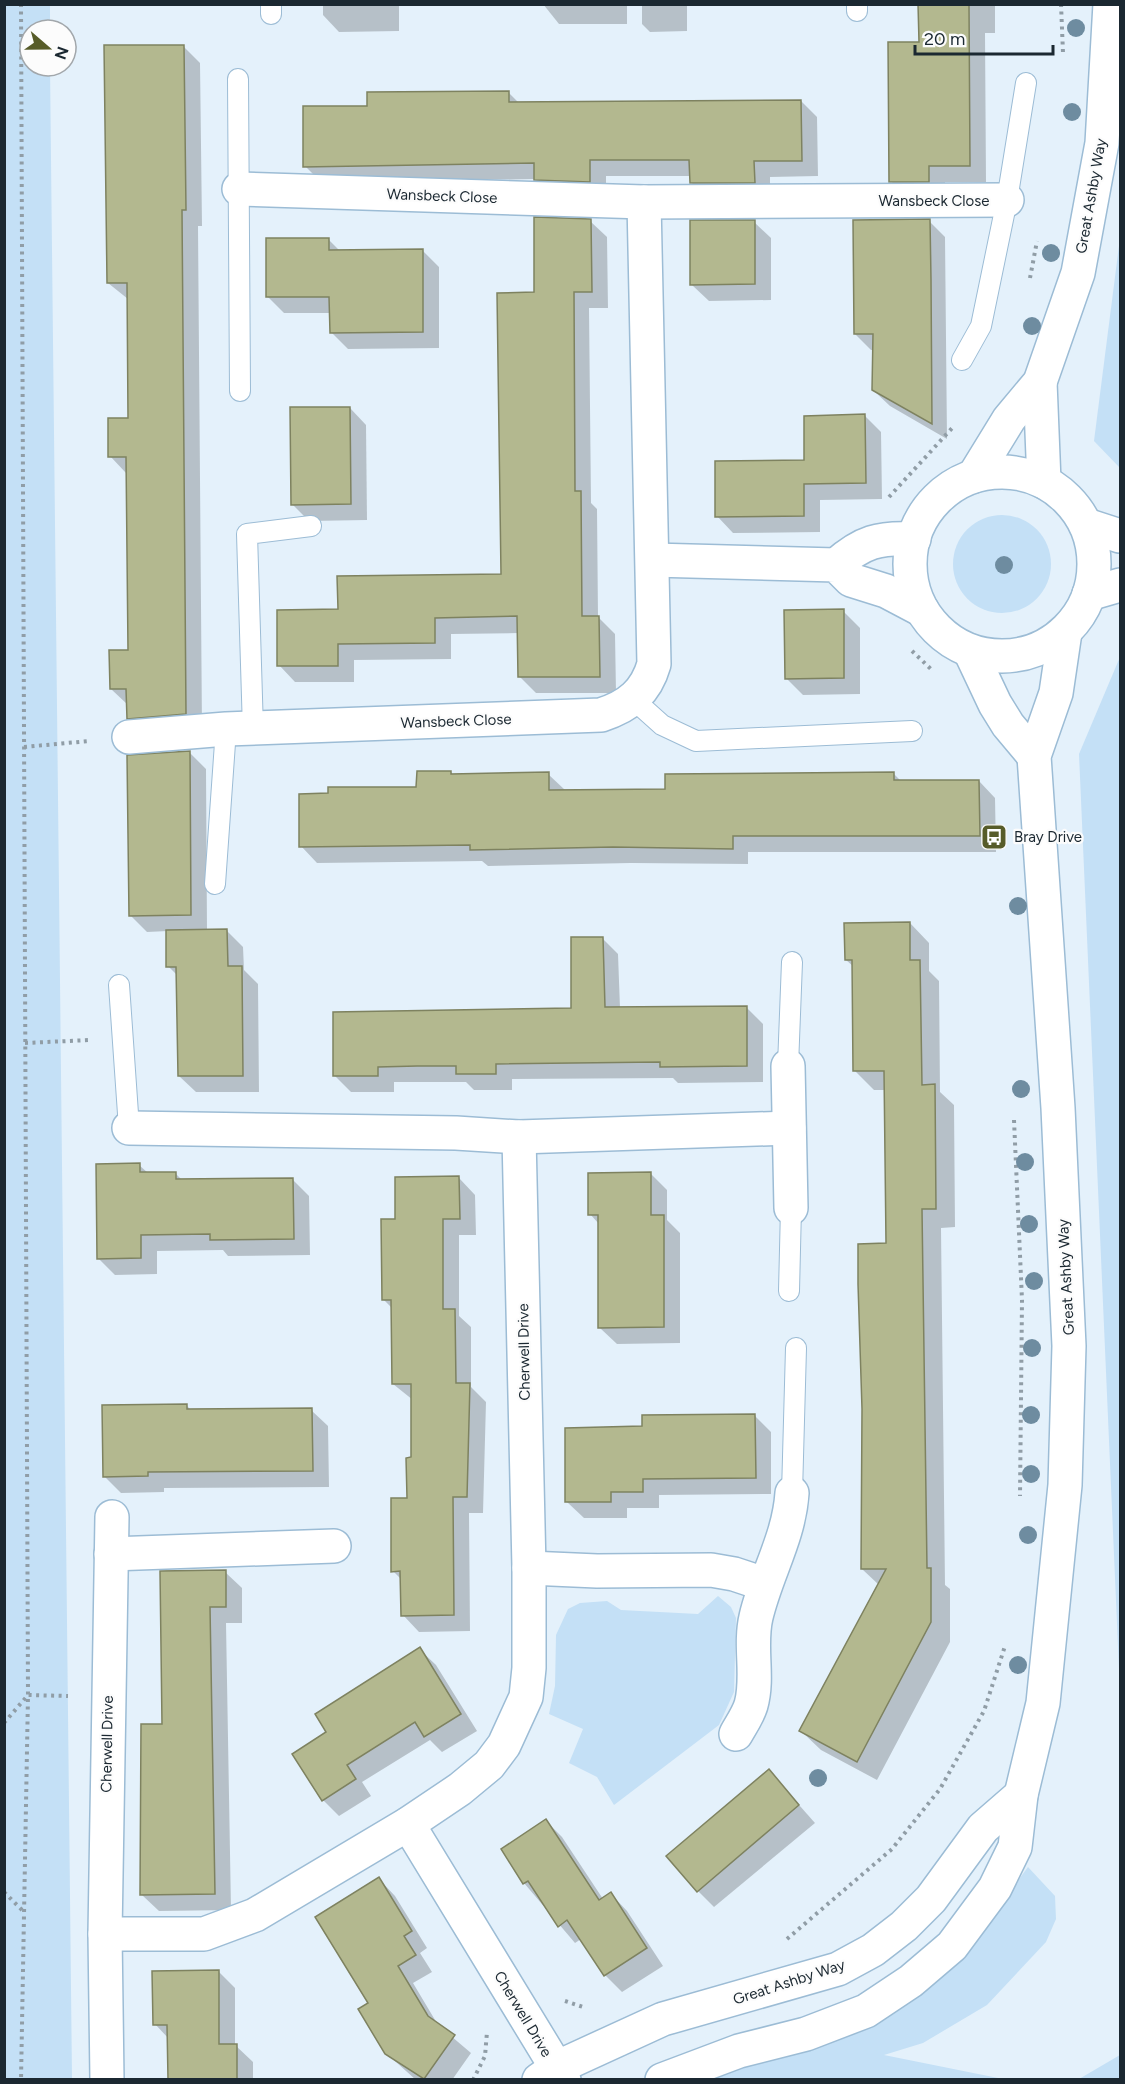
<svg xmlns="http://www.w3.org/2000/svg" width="1125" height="2084" viewBox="0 0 1125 2084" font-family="Figtree,sans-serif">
<rect width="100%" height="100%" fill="#e4f1fb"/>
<!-- green -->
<g fill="#c4e0f6">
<path d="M50 5V30H30V66H50L72 2079 5 2080 4 5Z"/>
<path d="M1120 238V468L1094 441Z"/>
<circle cx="1002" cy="564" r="49"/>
<path d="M1120 657V1692L1079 754Z"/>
<path d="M718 1596 731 1607 736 1618 734 1692 719 1725 614 1805 597 1777 569 1763 583 1729 549 1714 555 1686 556 1635 568 1609 580 1603 607 1601 621 1610 698 1614Z"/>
<path d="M1028 1867 1055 1896 1056 1919 1046 1942 987 2005 923 2043 884 2055 1003 2079 690 2080 747 2061 833 2041 901 2006 981 1931Z"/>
<path d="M1120 2055V2079H1079Z"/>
</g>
<!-- shadow -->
<g fill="#0003">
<path d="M323 4H399V31L339 32 323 15Z"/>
<path d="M543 4H627V24H559Z"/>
<path d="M642 4H687V31L650 32 642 24Z"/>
<path d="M919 4H995V33H985L986 182H945V198H907L891 181 919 44Z"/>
<path d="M183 46 200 63 202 226H198L202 730 145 734 128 718V705L111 689 130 651 126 473 110 456 129 419 128 299 108 283Z"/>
<path d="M509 93 520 104 801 101 817 117 818 176 770 177V198L707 199 691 182V176H606V197L552 195 535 179 321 182 305 166 369 107Z"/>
<path d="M590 221 607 237 608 308H589L591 503 597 509 598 617 615 634 616 693H536L520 677 519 633 451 634V659L354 660V682H295L279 665 339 610 502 575 535 293Z"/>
<path d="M929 221 945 237 947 439 890 406 873 390 875 350H871L855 334Z"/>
<path d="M754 222 771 238V300L709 301 692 285Z"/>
<path d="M328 239 340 251 422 250 439 267V348L348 349 331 332V313H284L268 297Z"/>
<path d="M350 408 366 425 367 520 309 521 292 504Z"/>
<path d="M864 415 881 432 882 499 820 500V532L733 533 717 516 805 462Z"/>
<path d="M843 611 860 628V694L803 695 786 678Z"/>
<path d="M189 752 206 769 207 931H227L243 947 244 970 258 984 259 1092H196L179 1076 178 976 168 966V931L147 932 130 915Z"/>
<path d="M451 772 454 776 548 774 565 790H666L893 773 902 782 979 781 995 798 996 852H748V864L631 863 488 866 482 861 317 863 301 846Z"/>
<path d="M910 923 929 943V971L939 981 940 1092 954 1105 955 1227 941 1228 945 1585 950 1589V1642L877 1780 821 1750 801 1731 879 1585 862 1569 887 1245 885 1090H874L855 1071 854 967 846 960Z"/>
<path d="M602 938 618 954 620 1008 746 1007 763 1024V1082L678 1083 673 1078 512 1079V1090H474L466 1082H394V1092H351L334 1075 572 1010Z"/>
<path d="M139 1165 148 1173H175L183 1181 293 1180 309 1196 310 1255 228 1256 223 1250 157 1251V1274L115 1275 98 1258Z"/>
<path d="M651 1174 667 1190V1220L680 1233V1343L617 1344 600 1328 599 1224 590 1214Z"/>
<path d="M459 1178 475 1195 476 1235H459V1316L471 1327V1387L486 1402 483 1513H469L470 1631 419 1632 403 1615 402 1580 393 1571 409 1499 413 1459V1400L393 1384V1309L383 1299 397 1221Z"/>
<path d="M187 1406 192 1411 311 1410 328 1426 329 1487 164 1488V1492L121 1493 104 1476Z"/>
<path d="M754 1415 771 1432V1494L659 1495V1508H627V1518H584L567 1502 644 1428Z"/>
<path d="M162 1572H225L242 1588V1623H226L231 1910 159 1911 142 1895 163 1725Z"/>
<path d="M419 1649 436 1665 477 1731 442 1752 430 1740 362 1782 371 1796 339 1816 323 1800 328 1733Z"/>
<path d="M769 1771 815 1823 714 1907 698 1891Z"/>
<path d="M546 1821 562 1837 603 1899 611 1894 627 1911 663 1966 622 1992 605 1975 581 1939 575 1943 524 1883Z"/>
<path d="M379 1879 395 1896 427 1948 420 1953 432 1972 413 1983 438 2025 471 2053 452 2080H416L386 2053 370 2003Z"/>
<path d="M218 1971 235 1988V2045L253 2062V2080H169V2039L155 2024Z"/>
</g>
<!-- building -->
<g fill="#b3b88f" stroke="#7e8260" stroke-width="1.5">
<path d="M918 4H969L970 166H929V182H889L888 42H919Z"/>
<path d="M104 45H184L186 210H182L186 714 127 719 126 689H110L109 650H128L126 457H108V418H128L127 283H107Z"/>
<path d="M509 91V102L801 100 802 161H754L755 183H690L689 160H590V182L534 180V163L303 167V106H367V92Z"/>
<path d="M534 217 591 219 592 292H574L575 491H581L582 616H599L600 677H518L517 616 435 618V643L338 644V666H277V610L338 609 337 576 501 574 497 293 534 292Z"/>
<path d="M930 219 931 279 932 424 872 390 873 334H854L853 220Z"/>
<path d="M690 220H755V284L690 285Z"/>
<path d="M266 238H329V250L423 249V332L330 333 329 297H266Z"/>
<path d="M290 407H350L351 504 291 505Z"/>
<path d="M865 414 866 483 804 484V516L715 517V461L804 460V416Z"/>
<path d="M844 609V678L785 679 784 610Z"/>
<path d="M190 751 191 915 129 916 127 755Z"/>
<path d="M417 771H451V774L549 772V790L665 789V774L894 772V780H979L980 836H733V849L613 847 470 850V845L299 847V794L328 793V787H416Z"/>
<path d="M910 922V960H920L922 1085 935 1084 936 1209H922L927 1568H931V1622L857 1762 799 1731 886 1569H861L862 1409 858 1284V1244L886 1243 884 1071H853L852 960H845L844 923Z"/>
<path d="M227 929 228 966H242L243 1076H178L176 967H166V930Z"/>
<path d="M571 937H603L605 1007 747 1006V1066L660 1067V1062L496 1064V1074H456V1066H417L378 1067V1076H333V1012L571 1008Z"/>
<path d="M140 1163V1172H176V1179L293 1178 294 1239 210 1240V1234L141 1235V1258L97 1259 96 1164Z"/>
<path d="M651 1172V1215H664V1327L598 1328V1215H588V1173Z"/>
<path d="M459 1176 460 1219H443V1309H455L456 1383H470L467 1497H453L454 1615 401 1616 400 1571 391 1572V1498H407L406 1458 411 1457V1384H392L391 1300H382L381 1219H395V1177Z"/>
<path d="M187 1404V1409L312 1408 313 1471 148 1472V1476L103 1477 102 1405Z"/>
<path d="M755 1414 756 1478 643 1479V1492H611V1502H565V1428L642 1426V1415Z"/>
<path d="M226 1570V1607H210L215 1894 140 1895 141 1724H162L160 1571Z"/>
<path d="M420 1647 461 1714 424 1737 415 1722 347 1765 356 1779 322 1801 292 1754 326 1732 315 1714Z"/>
<path d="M769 1769 799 1805 697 1892 666 1856Z"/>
<path d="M546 1819 599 1900 611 1892 647 1948 604 1976 567 1920 558 1927 528 1881 523 1884 501 1849Z"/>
<path d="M379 1877 412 1931 404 1936 416 1955 398 1966 428 2016 455 2035 424 2079 385 2054 358 2009 368 2003 315 1917Z"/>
<path d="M219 1970V2044H237V2079H168L167 2025H153L152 1971Z"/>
</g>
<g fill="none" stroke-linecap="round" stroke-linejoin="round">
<!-- service casing -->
<g stroke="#9cbcd5" stroke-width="22">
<g id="service">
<path d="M271 4V14"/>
<path d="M857 11V4"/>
<path d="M238 79 240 391"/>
<path d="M962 360 981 326 1007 200 1026 83"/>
<path d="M633 699 662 725 696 741 912 731"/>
<path d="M253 730 247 534 311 526"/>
<path d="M215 884 226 729"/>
<path d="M119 985 129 1128"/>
<path d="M788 1066 792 962"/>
<path d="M789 1291 791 1208"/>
<path d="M792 1493 796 1348"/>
</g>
</g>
<!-- minor casing -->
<g stroke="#9cbcd5" stroke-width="36">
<g id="minor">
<path d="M239 189 644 202 1007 200"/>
<path d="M1086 525 1120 536"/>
<path d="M653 560 836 565 851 580 886 591 922 610"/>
<path d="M836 565C862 542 879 537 914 539"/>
<path d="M1089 594 1120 585"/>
<path d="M129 737 226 729 601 715C629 706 646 692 654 664L644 202"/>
<path d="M788 1066 791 1208"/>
<path d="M129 1128 456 1133 519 1137 789 1128"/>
<path d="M112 1517 105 1934H204L255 1915 408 1824 460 1789 489 1765 504 1745 526 1697 529 1668V1568L519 1137"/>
<path d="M111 1554 334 1546"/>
<path d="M529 1568 597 1571 711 1570 734 1574 764 1584"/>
<path d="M736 1734C741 1725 748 1715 751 1705 759 1677 749 1646 756 1617 766 1574 789 1538 792 1493"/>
<path d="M408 1824 564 2080"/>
<path d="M105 1934 107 2080"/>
</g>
</g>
<!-- tertiary casing -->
<g stroke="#9cbcd5" stroke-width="36">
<g id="tertiary">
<path d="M1040 382 1044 482"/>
<circle cx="1002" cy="564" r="92"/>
<path d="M974 476 1009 419 1040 382 1078 273 1102 143 1110 4"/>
<path d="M970 651 995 704 1008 725 1034 756"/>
<path d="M539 2080 556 2068 663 2019 838 1969 873 1950 904 1926 931 1899 983 1828 1021 1795"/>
<path d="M662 2080 739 2051 806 2034 866 2011 911 1981 952 1946 995 1888 1015 1847 1021 1795 1043 1703 1065 1485 1069 1346 1058 1108 1034 756 1056 693 1065 632"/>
</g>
</g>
<!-- path -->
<g stroke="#909da6" stroke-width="4" stroke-dasharray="3 4.5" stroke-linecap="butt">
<path d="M21 4 28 1695 21 2080"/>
<path d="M1061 4 1063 53"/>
<path d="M1030 278 1037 241"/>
<path d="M889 497 954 426"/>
<path d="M912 651 933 671"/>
<path d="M24 747 89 741"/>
<path d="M25 1043 90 1040"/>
<path d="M1014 1120 1022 1300 1020 1496"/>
<path d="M4 1723 28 1695 68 1696"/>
<path d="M4 1892 24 1912"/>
<path d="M787 1939 892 1849 940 1789 984 1711 1005 1646"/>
<path d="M565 2001 586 2008"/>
<path d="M473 2080 485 2056 487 2032"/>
</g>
<!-- service -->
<use href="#service" stroke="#fff" stroke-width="20"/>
<!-- minor -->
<use href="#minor" stroke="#fff" stroke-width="33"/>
<!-- tertiary -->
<use href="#tertiary" stroke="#fff" stroke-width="33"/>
</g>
<!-- trees -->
<g fill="#6e8ca0">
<circle cx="1076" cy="28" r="9"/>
<circle cx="1072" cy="112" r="9"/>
<circle cx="1051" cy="253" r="9"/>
<circle cx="1032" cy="326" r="9"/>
<circle cx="1004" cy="565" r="9"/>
<circle cx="1018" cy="906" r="9"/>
<circle cx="1021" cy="1089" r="9"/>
<circle cx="1025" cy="1162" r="9"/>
<circle cx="1029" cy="1224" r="9"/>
<circle cx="1034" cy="1281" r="9"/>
<circle cx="1032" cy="1348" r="9"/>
<circle cx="1031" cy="1415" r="9"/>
<circle cx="1031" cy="1474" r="9"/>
<circle cx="1028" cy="1535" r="9"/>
<circle cx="1018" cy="1665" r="9"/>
<circle cx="818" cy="1778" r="9"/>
</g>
<!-- icons -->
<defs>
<g id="bus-square" transform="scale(1.35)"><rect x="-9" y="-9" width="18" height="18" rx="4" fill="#575c29" stroke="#fcfcfc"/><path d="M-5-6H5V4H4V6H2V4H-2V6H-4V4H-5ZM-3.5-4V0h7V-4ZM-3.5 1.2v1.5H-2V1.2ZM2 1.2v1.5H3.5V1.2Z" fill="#fff"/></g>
</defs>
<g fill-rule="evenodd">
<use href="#bus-square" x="994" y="837"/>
</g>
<g text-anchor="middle" stroke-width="4.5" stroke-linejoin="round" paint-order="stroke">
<!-- street labels -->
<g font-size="15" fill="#1b2831" stroke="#fcfcfc">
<text transform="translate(442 196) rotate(2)" y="5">Wansbeck Close</text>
<text transform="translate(1091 196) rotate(-80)" y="5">Great Ashby Way</text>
<text x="934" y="206">Wansbeck Close</text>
<text transform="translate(456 721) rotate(-2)" y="5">Wansbeck Close</text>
<text transform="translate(1066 1277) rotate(-93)" y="5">Great Ashby Way</text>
<text transform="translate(524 1352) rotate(-91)" y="5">Cherwell Drive</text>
<text transform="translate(107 1744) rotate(-89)" y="5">Cherwell Drive</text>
<text transform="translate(789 1982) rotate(-18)" y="5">Great Ashby Way</text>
<text transform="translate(523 2014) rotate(59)" y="5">Cherwell Drive</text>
</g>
<!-- poi labels -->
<g font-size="15" fill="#1b2831" stroke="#fcfcfc" text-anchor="start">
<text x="1014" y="842">Bray Drive</text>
</g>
</g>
<!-- border -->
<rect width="1125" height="2084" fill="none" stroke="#1b2831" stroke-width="12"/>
<!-- north arrow -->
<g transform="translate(48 48) rotate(110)"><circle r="28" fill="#fcfcfc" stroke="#a2a7ab" stroke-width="1.5"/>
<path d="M0-4.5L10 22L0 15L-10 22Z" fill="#575c29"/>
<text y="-9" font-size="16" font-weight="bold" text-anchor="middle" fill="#1b2831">N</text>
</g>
<!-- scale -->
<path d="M915 45v9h138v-9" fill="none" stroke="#1b2831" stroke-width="3"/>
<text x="924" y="45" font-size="18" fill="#1b2831" stroke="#fcfcfc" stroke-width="4.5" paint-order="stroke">20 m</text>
</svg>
